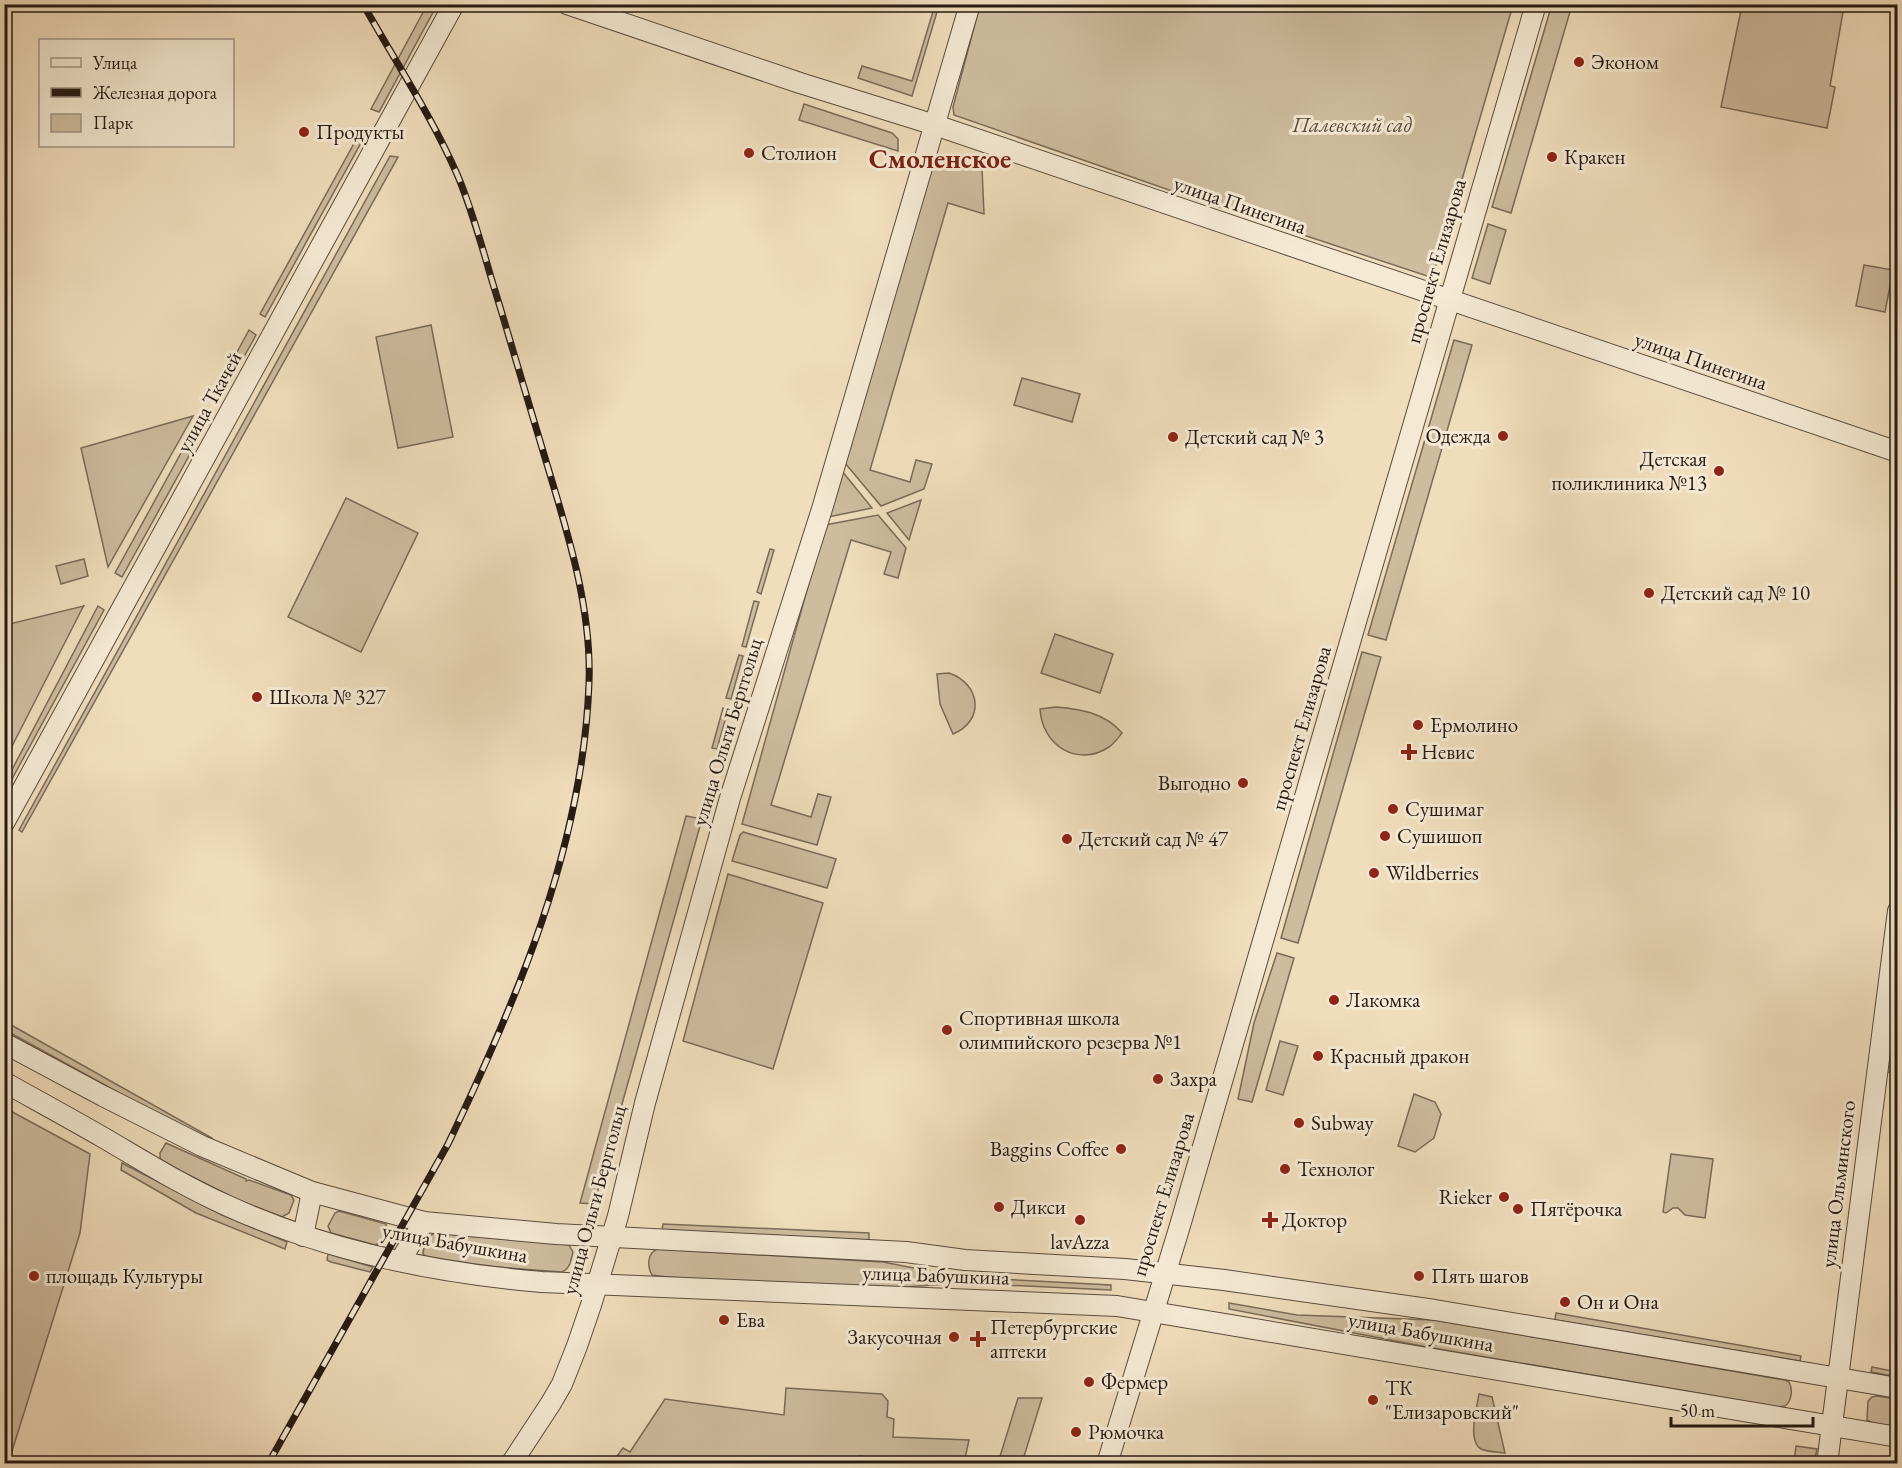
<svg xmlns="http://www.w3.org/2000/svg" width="1902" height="1468" viewBox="0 0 1902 1468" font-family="'EB Garamond',serif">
<rect width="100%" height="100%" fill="#f0ddbc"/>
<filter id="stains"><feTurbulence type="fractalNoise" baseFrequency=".00333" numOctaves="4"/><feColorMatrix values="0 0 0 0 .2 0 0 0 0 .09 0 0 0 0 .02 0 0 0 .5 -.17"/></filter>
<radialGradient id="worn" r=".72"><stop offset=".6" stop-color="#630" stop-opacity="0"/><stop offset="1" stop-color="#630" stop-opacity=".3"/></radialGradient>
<!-- green -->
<g fill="#cebc9f" stroke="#7a6b5a" stroke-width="1.5">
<path d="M1552 4 1572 5 1511 213 1492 207Z"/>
<path d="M427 5H437L379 112 371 109Z"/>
<path d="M935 5H939L912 96 858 78 862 66 912 81Z"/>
<path d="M980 5V4L1513 5 1439 258 1433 272 1427 276 1192 198 954 115 953 107Z"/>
<path d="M1742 5H1804L1843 12 1830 86 1835 87 1827 128 1721 107Z"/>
<path d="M804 104 892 133 898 139V151L799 120Z"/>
<path d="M362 129 367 132 265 317 260 314Z"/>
<path d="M940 154 982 168 984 214 948 203 870 470 910 482 916 460 932 464 924 489 881 506 845 463 931 161 936 156Z"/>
<path d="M390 156 398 157 22 832 19 830Z"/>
<path d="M1488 224 1506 230 1490 284 1472 278Z"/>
<path d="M1864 265 1893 270 1885 312 1856 306Z"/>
<path d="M431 325 453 437 398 448 376 337Z"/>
<path d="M249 330 256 335 218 404 211 400Z"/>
<path d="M1454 340 1472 345 1386 640 1368 635Z"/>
<path d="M1022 378 1080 394 1072 422 1014 405Z"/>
<path d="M193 416 108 567 81 448Z"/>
<path d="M198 422 205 427 122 577 115 573Z"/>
<path d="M842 471 872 508 828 517Z"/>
<path d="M346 498 418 533 361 652 288 617Z"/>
<path d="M921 500 909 540 887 513Z"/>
<path d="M878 515 906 548 898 578 884 574 891 552 851 540 771 805 811 817 818 794 831 797 817 845 742 824 825 525Z"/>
<path d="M770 549 774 550 761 594 757 592Z"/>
<path d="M84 559 88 576 61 584 56 566Z"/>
<path d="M754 601 759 602 746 647 742 646Z"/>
<path d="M84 606V605L5 760V625Z"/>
<path d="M98 606 104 610 12 779 5 783Z"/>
<path d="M1055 634 1113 654 1100 693 1041 673Z"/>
<path d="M1362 652 1381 657 1298 943 1281 938Z"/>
<path d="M739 655 743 656 731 699 726 698Z"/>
<path d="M949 673C981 684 985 721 953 734L940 704 937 674Z"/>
<path d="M1056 707C1081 709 1105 713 1122 733 1118 738 1114 744 1109 747 1077 768 1042 745 1040 709Z"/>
<path d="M723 708 728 710 717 749 712 748Z"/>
<path d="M686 816 702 819 594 1204 580 1203Z"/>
<path d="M743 832 836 859 827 888 732 861 740 835Z"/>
<path d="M728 874 823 903 773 1069 683 1041Z"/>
<path d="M1277 953 1294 958 1252 1102 1238 1099 1254 1023Z"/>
<path d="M1897 992V1074L1887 1072Z"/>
<path d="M4 1021 212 1138 210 1143 5 1030Z"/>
<path d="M1280 1041 1298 1046 1283 1095 1266 1090Z"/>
<path d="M1414 1094 1435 1102 1441 1114 1434 1138 1415 1152 1398 1146Z"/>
<path d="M5 1108 90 1154 80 1233 8 1464 4 1463Z"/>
<path d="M166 1143 246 1179V1181L249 1180 291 1195 294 1200 289 1213 282 1217 236 1199 171 1166 160 1159V1153Z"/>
<path d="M1671 1154 1713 1159 1705 1218 1685 1215 1678 1208H1673L1666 1213 1663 1212Z"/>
<path d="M122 1163 222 1215 287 1242 285 1249 196 1213 121 1170Z"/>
<path d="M339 1211 386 1224 387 1230 380 1243 375 1245 331 1233 328 1226 335 1213Z"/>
<path d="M663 1224 869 1233V1240L662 1230Z"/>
<path d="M435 1233 569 1245 573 1252C571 1260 570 1270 561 1272L483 1266 427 1257 423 1254C423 1245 428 1236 435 1233Z"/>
<path d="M657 1249 883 1262 961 1277 1111 1285V1290L961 1283 877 1289 667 1277 652 1275C647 1266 647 1254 657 1249Z"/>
<path d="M328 1254 373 1267 370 1272 331 1262 327 1260Z"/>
<path d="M1229 1303 1297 1315 1434 1320 1785 1380 1789 1382C1793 1389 1792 1401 1785 1406L1778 1407 1427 1347 1229 1309Z"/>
<path d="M1556 1313 1801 1356 1800 1361 1555 1320Z"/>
<path d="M1872 1367 1897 1372V1377L1871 1372Z"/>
<path d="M786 1388 882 1394 888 1401 887 1417 894 1419 893 1437 969 1440 964 1463H872L873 1458 860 1456 858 1464 612 1463 623 1448 630 1452 665 1399 784 1415Z"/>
<path d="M1479 1394 1492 1397 1505 1453C1498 1452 1487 1452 1481 1449 1467 1441 1477 1407 1479 1394Z"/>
<path d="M1877 1396 1897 1399V1427L1872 1423 1867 1420 1868 1401 1872 1397Z"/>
<path d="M1018 1398H1042L1022 1463H998Z"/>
<path d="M1796 1446 1817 1449 1814 1463H1794Z"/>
</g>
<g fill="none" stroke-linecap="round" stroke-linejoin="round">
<!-- minor casing -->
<g stroke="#594b3e" stroke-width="22">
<g id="minor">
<path d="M567 4 800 83 935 125 1898 452"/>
<path d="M4 823 454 4"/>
<path d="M4 1043 103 1096 202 1146 312 1192 424 1222 556 1234 906 1252 965 1260 1125 1269 1224 1280 1435 1310 1898 1388"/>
<path d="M4 1082C38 1101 71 1119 104 1138 145 1162 185 1187 228 1206 327 1251 435 1273 542 1282L1117 1306 1898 1437"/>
<path d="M303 1236 312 1192"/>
<path d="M400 1261 424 1222"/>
<path d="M511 1464 551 1403 562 1384 577 1346 591 1305 618 1216 645 1103 730 798 822 509 970 4"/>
<path d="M1107 1464 1179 1229 1536 4"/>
<path d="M1827 1464 1898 911"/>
</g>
</g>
<!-- minor -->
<use href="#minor" stroke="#f5e9d3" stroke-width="20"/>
<!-- rail casing -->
<g stroke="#271a14" stroke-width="7">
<path id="rail" d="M268 1464 448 1144C517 1000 583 846 589 683 592 601 563 519 540 441 524 388 509 336 493 284 482 247 472 209 457 174 431 115 395 61 363 4"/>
</g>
<!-- rail -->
<use href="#rail" stroke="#f5e9d3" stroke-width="4.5" stroke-dasharray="14" stroke-linecap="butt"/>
</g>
<!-- markers -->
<g fill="#8f2418" stroke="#f5e9d3" stroke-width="2">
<circle cx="1579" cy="62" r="6"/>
<circle cx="304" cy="132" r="6"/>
<circle cx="749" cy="153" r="6"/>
<circle cx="1552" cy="157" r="6"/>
<circle cx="1503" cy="436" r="6"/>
<circle cx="1173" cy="437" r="6"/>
<circle cx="1719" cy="471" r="6"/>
<circle cx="1649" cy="593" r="6"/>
<circle cx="257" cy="697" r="6"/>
<circle cx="1418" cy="725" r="6"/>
<path d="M1406 743h6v6h6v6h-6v6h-6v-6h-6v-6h6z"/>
<circle cx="1243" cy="783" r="6"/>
<circle cx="1393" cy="809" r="6"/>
<circle cx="1385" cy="836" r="6"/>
<circle cx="1067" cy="839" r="6"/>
<circle cx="1374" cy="873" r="6"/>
<circle cx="1334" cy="1000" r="6"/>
<circle cx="947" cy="1030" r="6"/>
<circle cx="1318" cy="1056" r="6"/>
<circle cx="1158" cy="1079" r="6"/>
<circle cx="1299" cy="1123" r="6"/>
<circle cx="1121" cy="1149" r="6"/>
<circle cx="1285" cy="1169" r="6"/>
<circle cx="1504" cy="1197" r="6"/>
<circle cx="999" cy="1207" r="6"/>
<circle cx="1518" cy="1209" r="6"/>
<circle cx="1080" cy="1220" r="6"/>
<path d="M1267 1211h6v6h6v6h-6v6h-6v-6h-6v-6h6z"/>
<circle cx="34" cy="1276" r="6"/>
<circle cx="1419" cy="1276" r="6"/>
<circle cx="1565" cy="1302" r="6"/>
<circle cx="724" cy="1320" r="6"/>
<circle cx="954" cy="1337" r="6"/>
<path d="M975 1330h6v6h6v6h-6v6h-6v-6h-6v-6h6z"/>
<circle cx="1089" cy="1382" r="6"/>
<circle cx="1373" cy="1400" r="6"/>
<circle cx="1076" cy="1432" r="6"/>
</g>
<g text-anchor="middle" stroke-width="6" stroke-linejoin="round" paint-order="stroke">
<!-- poi labels -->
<g font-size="21" fill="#271a14" stroke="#f5e9d3" text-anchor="start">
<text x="1591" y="69">Эконом</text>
<text x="316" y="139">Продукты</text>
<text x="761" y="160">Столион</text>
<text x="1564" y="164">Кракен</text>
<text x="1491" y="443" text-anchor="end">Одежда</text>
<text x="1185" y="444">Детский сад № 3</text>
<text x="1707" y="466" text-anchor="end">Детская<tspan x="1707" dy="24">поликлиника №13</tspan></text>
<text x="1661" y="600">Детский сад № 10</text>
<text x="269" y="704">Школа № 327</text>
<text x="1430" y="732">Ермолино</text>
<text x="1421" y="759">Невис</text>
<text x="1231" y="790" text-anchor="end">Выгодно</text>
<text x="1405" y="816">Сушимаг</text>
<text x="1397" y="843">Сушишоп</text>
<text x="1079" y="846">Детский сад № 47</text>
<text x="1386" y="880">Wildberries</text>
<text x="1346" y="1007">Лакомка</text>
<text x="959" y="1025">Спортивная школа<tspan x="959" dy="24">олимпийского резерва №1</tspan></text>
<text x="1330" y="1063">Красный дракон</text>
<text x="1170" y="1086">Захра</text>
<text x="1311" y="1130">Subway</text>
<text x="1109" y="1156" text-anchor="end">Baggins Coffee</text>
<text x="1297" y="1176">Технолог</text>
<text x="1492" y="1204" text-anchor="end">Rieker</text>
<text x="1011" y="1214">Дикси</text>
<text x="1530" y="1216">Пятёрочка</text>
<text x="1282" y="1227">Доктор</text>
<text x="1080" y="1249" text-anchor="middle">lavAzza</text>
<text x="46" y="1283">площадь Культуры</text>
<text x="1431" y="1283">Пять шагов</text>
<text x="1577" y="1309">Он и Она</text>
<text x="736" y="1327">Ева</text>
<text x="990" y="1334">Петербургские<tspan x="990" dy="24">аптеки</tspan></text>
<text x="942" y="1344" text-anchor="end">Закусочная</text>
<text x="1101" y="1389">Фермер</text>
<text x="1385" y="1395">ТК<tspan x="1385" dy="24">"Елизаровский"</tspan></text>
<text x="1088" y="1439">Рюмочка</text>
</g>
<!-- park labels -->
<g font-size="21" font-style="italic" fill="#594b3e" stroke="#f5e9d3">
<text x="1352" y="132">Палевский сад</text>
</g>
<!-- street labels -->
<g font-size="21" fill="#271a14" stroke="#f5e9d3">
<text transform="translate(1240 205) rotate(19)" y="7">улица Пинегина</text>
<text transform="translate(1436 261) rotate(-74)" y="7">проспект Елизарова</text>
<text transform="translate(1701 361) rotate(19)" y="7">улица Пинегина</text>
<text transform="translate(209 402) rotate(-61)" y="7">улица Ткачей</text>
<text transform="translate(1301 728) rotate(-74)" y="7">проспект Елизарова</text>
<text transform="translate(727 732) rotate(-73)" y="7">улица Ольги Берггольц</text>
<text transform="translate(1838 1184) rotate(-83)" y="7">улица Ольминского</text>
<text transform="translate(1163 1194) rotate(-73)" y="7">проспект Елизарова</text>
<text transform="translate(594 1200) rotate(-75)" y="7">улица Ольги Берггольц</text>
<text transform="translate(455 1243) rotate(10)" y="7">улица Бабушкина</text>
<text transform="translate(936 1275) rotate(2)" y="7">улица Бабушкина</text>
<text transform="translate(1421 1332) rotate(10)" y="7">улица Бабушкина</text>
</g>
<!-- district labels -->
<g font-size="27" font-weight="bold" fill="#7a1f14" stroke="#f5e9d3">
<text x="940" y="168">Смоленское</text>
</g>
</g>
<!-- margin -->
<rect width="1902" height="1468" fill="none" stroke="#f0ddbc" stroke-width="24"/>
<rect x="6" y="6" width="1890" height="1456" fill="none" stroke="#271a14" stroke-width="3"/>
<rect x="12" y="12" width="1878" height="1444" fill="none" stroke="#271a14" stroke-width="1.5"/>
<!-- legend -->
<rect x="39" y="39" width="195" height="108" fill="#f5e9d3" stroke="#a39687" stroke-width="1.5"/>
<rect x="51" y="58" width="30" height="9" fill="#f5e9d3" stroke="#a39687" stroke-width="1.5"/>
<text x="93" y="69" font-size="18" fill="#271a14">Улица</text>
<rect x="51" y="88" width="30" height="9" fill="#271a14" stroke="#a39687" stroke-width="1.5"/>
<text x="93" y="99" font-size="18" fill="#271a14">Железная дорога</text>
<rect x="51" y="114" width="30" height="18" fill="#cebc9f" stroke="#a39687" stroke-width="1.5"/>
<text x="93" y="129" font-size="18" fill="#271a14">Парк</text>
<!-- scale -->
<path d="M1671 1417v9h142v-9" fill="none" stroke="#271a14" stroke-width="3"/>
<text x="1680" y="1417" font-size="18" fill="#271a14" stroke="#f5e9d3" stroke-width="4.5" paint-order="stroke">50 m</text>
<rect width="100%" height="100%" filter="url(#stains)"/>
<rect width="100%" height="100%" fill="url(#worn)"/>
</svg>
